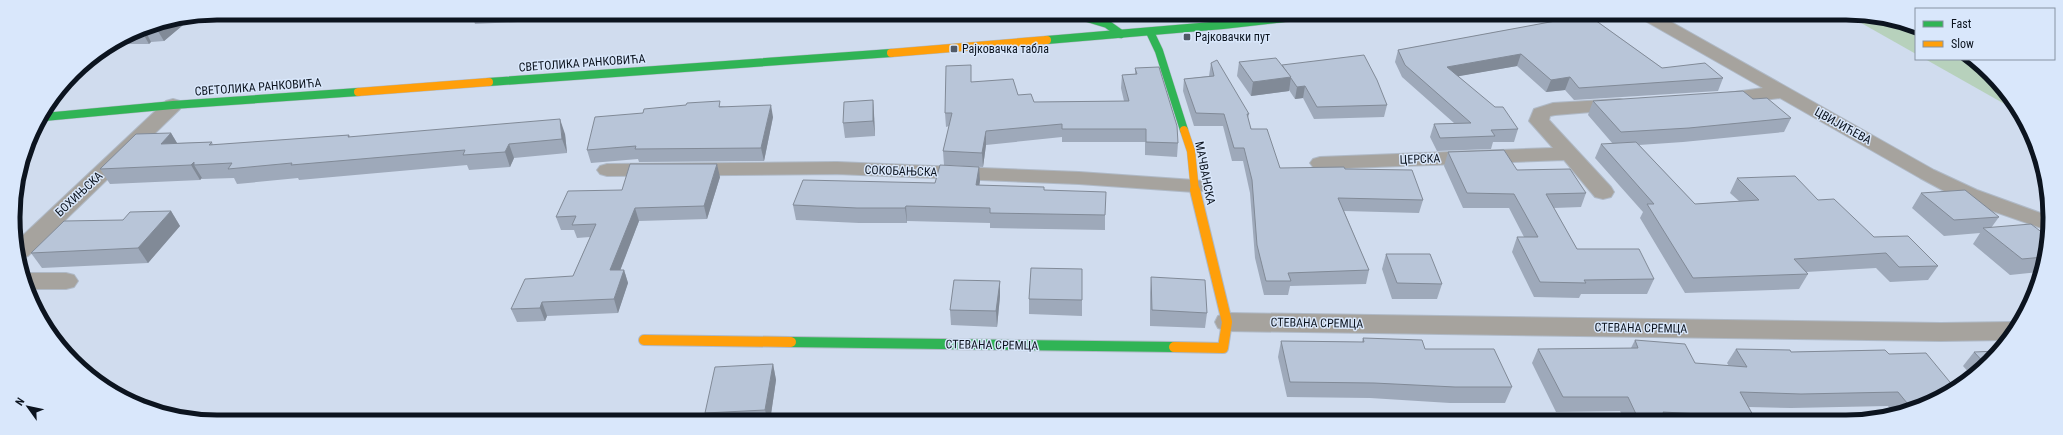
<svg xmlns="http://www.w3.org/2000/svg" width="2063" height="435" viewBox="0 0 2063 435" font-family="'Roboto Condensed',sans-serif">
<rect width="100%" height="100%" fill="#d0dcee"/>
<!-- green -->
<g fill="#b7d1bc">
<path d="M1847 15H1872L1916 30V54Z"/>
<path d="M1925 59H1969L2008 93 2017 111Z"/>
</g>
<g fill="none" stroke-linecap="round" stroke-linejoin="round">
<!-- street casing -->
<g stroke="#afb9c6" stroke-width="2">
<g id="street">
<path d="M1638 14 1659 15 1934 170 1977 190 2046 215 2047 230 1961 200 1920 178 1780 98 1720 105 1713 103 1710 99 1713 95 1763 88 1640 18Z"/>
<path d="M173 99 180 101 183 105 180 109 28 256 21 258 18 240 166 101Z"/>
<path d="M1620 99 1627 101 1630 105 1627 109 1555 115 1550 116 1549 120 1611 187 1614 192 1611 197 1603 199 1595 197 1564 160 1320 169 1313 167 1310 163 1313 159 1320 157 1553 148 1529 121 1534 109 1553 103Z"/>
<path d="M837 162 1079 172 1194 180 1202 181 1205 186 1202 191 1194 192 1079 184 837 174 607 176 600 174 597 170 600 166 607 164Z"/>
<path d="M23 273H66L74 275 78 281 74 287 66 289H27L24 283Z"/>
<path d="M1227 313 1941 323 2012 322 2017 324 2006 340 1941 341 1227 331 1218 328 1215 322 1218 316Z"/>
</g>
</g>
<!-- fast-far1 casing -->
<g stroke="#afb9c6" stroke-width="9">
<g id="fast-far1">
<path d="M1074 14 1107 24 1121 34"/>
<path d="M1150 32 1159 51 1184 130"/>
<path d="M1047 40 1223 25 1320 14"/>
<path d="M489 82 891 53"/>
<path d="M44 117 173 105 358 92"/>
</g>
</g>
<!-- fast casing -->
<g stroke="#afb9c6" stroke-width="12">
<path id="fast" d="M791 342 1174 347"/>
</g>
<!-- slow-far1 casing -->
<g stroke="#afb9c6" stroke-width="9">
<g id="slow-far1">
<path d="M891 53 1047 40"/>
<path d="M358 92 489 82"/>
<path d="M1184 130 1191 151 1195 191"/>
</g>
</g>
<!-- slow casing -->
<g stroke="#afb9c6" stroke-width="12">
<g id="slow">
<path d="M644 340 791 342"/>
<path d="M1174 347 1223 348 1227 322 1195 190"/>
</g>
</g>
<!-- street -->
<use href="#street" fill="#a6a39e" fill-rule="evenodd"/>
<!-- fast-far1 -->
<use href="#fast-far1" stroke="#30b455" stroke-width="8"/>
<!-- fast -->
<use href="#fast" stroke="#30b455" stroke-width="10"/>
<!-- slow-far1 -->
<use href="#slow-far1" stroke="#ff9f0a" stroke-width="8"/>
<!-- slow -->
<use href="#slow" stroke="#ff9f0a" stroke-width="10"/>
</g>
<!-- wall -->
<g fill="#9ea9ba">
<path d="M473 13H599L597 18 475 24 472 15Z"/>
<path d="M1588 15 1662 68 1723 78 1718 91 1574 100 1565 90 1546 92 1517 66 1458 76 1518 129 1514 142H1493L1491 149 1437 151 1430 137 1434 124 1454 123 1402 77 1395 62 1398 50Z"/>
<path d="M189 20 164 41 151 42 149 44H116L139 28Z"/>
<path d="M1239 62 1282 65 1387 105 1384 117 1314 119 1303 98 1295 99 1289 90V91L1251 96 1237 76Z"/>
<path d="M1211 63 1249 114 1248 118 1251 129 1280 168 1345 169 1423 200 1419 213 1344 211 1369 270 1366 284 1290 286 1288 295H1264L1255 258 1250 193 1243 161H1232L1223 126H1194L1183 91 1184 79 1209 76Z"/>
<path d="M1135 68 1178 143 1177 157 1145 155V142H1062V137L986 145 983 167 944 165 943 151 949 126 946 127 945 113 972 82 1018 95 1034 102 1124 101 1121 88 1122 75 1135 74Z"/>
<path d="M1753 99 1791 118 1784 132 1683 142 1639 145 1695 204 1739 201 1730 193 1737 178 1818 200 1874 237 1938 266 1928 280 1890 282 1876 268 1806 272 1808 274 1799 289 1685 293 1640 218 1643 212 1595 158 1601 144H1613L1588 115 1593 101Z"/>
<path d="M873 100 874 114 875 136 845 138 843 123Z"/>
<path d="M721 106 773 117 764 161 639 162 638 159 591 163 587 150Z"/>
<path d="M171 133 177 143 212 142 213 145 349 135 350 137 565 134 567 153 514 158 510 167 469 170 467 165 299 180 298 178 237 184 234 178 202 179V178L200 180 110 184 100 169Z"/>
<path d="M1448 152 1517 170 1586 193 1581 207 1554 208 1577 249 1654 279 1647 294H1581L1579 298 1534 297 1512 252 1517 237H1524L1509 208H1463L1444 166Z"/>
<path d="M720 177 707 219 639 221 620 270H624L628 283 618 313 547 316 545 321 517 322 511 309 573 276 590 237 577 238 574 230H561L556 217 622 190Z"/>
<path d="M980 181 979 185 1044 190 1105 215V230L990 228V223L907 221V223H859L796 220 793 205 935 183Z"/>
<path d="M1921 193 1999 217 1991 228 2048 244 2040 272 2010 275 1973 244 1980 233 1944 236 1912 208Z"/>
<path d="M171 211 180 226 148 263 42 268 31 253 123 220Z"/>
<path d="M1386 254 1442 284 1437 299H1392L1382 269Z"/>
<path d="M1151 277 1207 313 1205 328 1150 326V293Z"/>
<path d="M1000 281V296L997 327 951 325 950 310Z"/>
<path d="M1029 299 1082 300V316L1029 314Z"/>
<path d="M1363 338 1425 349 1512 387 1505 403H1450L1370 398 1287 397 1278 357 1281 341 1362 342Z"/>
<path d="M1635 340 1695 363 1729 366 1727 363 1736 349 1791 352 1885 350 1924 406 1893 414 1888 406 1791 408 1749 407 1754 417 1751 421H1625L1620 411 1556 412 1532 363 1538 349 1631 348Z"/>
<path d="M1974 352 1990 362 1971 375 1963 366Z"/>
<path d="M773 364 776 380 770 421H707L705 413Z"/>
</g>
<!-- shaded-wall -->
<g fill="#818a97">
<path d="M596 13H599L597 18Z"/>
<path d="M188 19 189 20 164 41 156 28 160 24Z"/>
<path d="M144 28 151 42 149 44 141 30Z"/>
<path d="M1521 54 1517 66 1443 79 1447 67Z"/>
<path d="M1291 77 1289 91 1251 96 1253 82Z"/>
<path d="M1570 77 1565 90 1546 92 1551 80Z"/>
<path d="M1305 86 1303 98 1295 99 1297 87Z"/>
<path d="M873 100 874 114 875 136 873 121Z"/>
<path d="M771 105 773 117 764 161 761 148Z"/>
<path d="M560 119 565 134 567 153 562 139Z"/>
<path d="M986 131V145L983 167 982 153Z"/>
<path d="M171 133 180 148 161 144Z"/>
<path d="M509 144 514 158 510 167 505 152Z"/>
<path d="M194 162V165L202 178 200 180 191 165Z"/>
<path d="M717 164 720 177 707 219 704 206Z"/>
<path d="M979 167 980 181 977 200 976 185Z"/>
<path d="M906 206 907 221V223L905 208Z"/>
<path d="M635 208 639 221 615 284 610 270Z"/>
<path d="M171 211 180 226 148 263 138 248Z"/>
<path d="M624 270 628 283 618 313 614 299Z"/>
<path d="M1000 281V296L997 327 996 311Z"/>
<path d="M542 302 547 316 545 321 540 308Z"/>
<path d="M773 364 776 380 770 421H768L765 410Z"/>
</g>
<!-- building -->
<g fill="#b8c5d8" stroke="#818a97">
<path d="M473 13H496L472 15Z"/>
<path d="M1588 15 1662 68 1705 63 1723 78 1579 88 1570 77 1551 80 1521 54 1447 67 1495 107H1503L1518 129 1491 130 1495 136 1440 138 1434 124 1471 123 1405 65 1398 50Z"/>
<path d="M160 24 156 28H144L141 30H137L139 28Z"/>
<path d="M1364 55 1377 80 1387 105 1317 107 1305 86 1297 87 1282 65Z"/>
<path d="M1276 58 1291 77 1253 82 1239 62Z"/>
<path d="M1217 60 1249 114H1247L1251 129H1267L1280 168 1344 167 1345 169 1412 170 1423 200 1338 198 1369 270 1288 273 1291 281H1266L1257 245 1252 180 1244 148H1234L1224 114 1196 113 1184 79 1214 76 1211 63Z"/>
<path d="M971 65V82L1013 79 1018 95 1031 94 1034 102 1129 101 1122 75 1137 74 1135 68 1159 67 1177 126 1178 143 1146 142V129H1062V124L986 131 982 153 943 151 952 113H945L946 66Z"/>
<path d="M1743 91 1753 99 1767 98 1791 118 1689 128 1621 132 1593 101Z"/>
<path d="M873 100V121L843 123 844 102Z"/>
<path d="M720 101 719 107 771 105 761 148 635 149 636 146 587 150 595 117 643 113 644 109 686 105 687 103Z"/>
<path d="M560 119 562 139 509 144 505 152 463 155 465 150 291 165 292 163 228 169 232 163 194 165V162L191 165 100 169 136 134 171 133 161 144 212 142 209 145 349 135 348 137Z"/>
<path d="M1636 142 1695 204 1759 200 1737 178 1795 176 1818 200 1834 199 1874 237 1908 236 1938 266 1899 267 1886 253 1794 259 1808 274 1693 278 1647 204H1654L1601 144Z"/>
<path d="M1504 150 1517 170 1570 169 1586 193 1546 194 1577 249H1639L1654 279 1584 280 1586 283 1540 282 1517 237H1538L1514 194 1467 193 1448 152Z"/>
<path d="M630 164H717L704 206 635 208 610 270H624L614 299 542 302 540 308 511 309 525 279 573 276 596 224 572 225 576 216 556 217 568 191 622 190Z"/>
<path d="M940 165 979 167 976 185 1044 187V190L1106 192 1105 215 990 213V208L906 206 905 208H857L793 205 803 180 935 183Z"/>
<path d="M1965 190 1999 217 1954 220 1921 193Z"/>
<path d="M171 211 138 248 31 253 64 221 123 220 130 212Z"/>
<path d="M2031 224 2048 237V244L2044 257 2022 259 1983 228Z"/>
<path d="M1386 254H1430L1442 284 1397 283Z"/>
<path d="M1031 268 1082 269V300L1029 299Z"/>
<path d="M1151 277 1205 280 1207 313 1152 310Z"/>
<path d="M954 280 1000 281 996 311 950 310Z"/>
<path d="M1363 338 1422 340 1425 349H1494L1512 387H1455L1374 383 1290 382 1281 341 1364 342Z"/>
<path d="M1635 340 1685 344 1695 363 1747 367 1736 349 1790 350 1791 352 1885 350 1889 354 1926 353 1954 387 1924 406 1912 409 1898 392 1801 394 1740 392 1754 417 1663 412 1664 414H1636L1628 397H1563L1538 349 1638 348Z"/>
<path d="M1998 351 1990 362 1986 365 1974 352Z"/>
<path d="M773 364 765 410 705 413 715 367Z"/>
</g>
<!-- markers -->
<g fill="#515a67" stroke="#d9e7fb" stroke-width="1.5">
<rect x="1183" y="33" width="8" height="8" rx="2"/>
<rect x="950" y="45" width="8" height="8" rx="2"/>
</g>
<g text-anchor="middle" stroke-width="3" stroke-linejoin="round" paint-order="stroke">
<!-- poi labels -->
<g font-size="12" fill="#0c141f" stroke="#d9e7fb" text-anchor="start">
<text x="1195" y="41">Рајковачки пут</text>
<text x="962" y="53">Рајковачка табла</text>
</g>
<!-- street labels -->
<g font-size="12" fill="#0c141f" stroke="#d9e7fb">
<text transform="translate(582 63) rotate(-4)" y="4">СВЕТОЛИКА РАНКОВИЋА</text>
<text transform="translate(258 87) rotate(-4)" y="4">СВЕТОЛИКА РАНКОВИЋА</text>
<text transform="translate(1843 126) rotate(29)" y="4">ЦВИЈИЋЕВА</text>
<text transform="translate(1420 159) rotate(-2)" y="4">ЦЕРСКА</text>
<text transform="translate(901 171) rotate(2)" y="4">СОКОБАЊСКА</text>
<text transform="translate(1205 173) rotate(79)" y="4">МАЧВАНСКА</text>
<text transform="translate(79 194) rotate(-43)" y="4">БОХИЊСКА</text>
<text transform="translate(1317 323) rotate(1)" y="4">СТЕВАНА СРЕМЦА</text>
<text transform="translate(1641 328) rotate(1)" y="4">СТЕВАНА СРЕМЦА</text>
<text transform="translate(992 345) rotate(1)" y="4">СТЕВАНА СРЕМЦА</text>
</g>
</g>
<!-- crop -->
<path d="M0 0H2063V435H0ZM217 20H1846A197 197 0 0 1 2043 217V218A197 197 0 0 1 1846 415H217A197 197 0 0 1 20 218V217A197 197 0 0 1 217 20Z" fill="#d9e7fb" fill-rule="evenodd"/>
<path fill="none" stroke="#0c141f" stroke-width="5" d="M217 20H1846A197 197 0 0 1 2043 217V218A197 197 0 0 1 1846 415H217A197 197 0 0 1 20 218V217A197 197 0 0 1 217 20Z"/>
<!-- legend -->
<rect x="1915" y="8" width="140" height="52" fill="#d9e7fb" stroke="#8793a3"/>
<rect x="1923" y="21" width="20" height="6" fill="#30b455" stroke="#8793a3"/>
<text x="1951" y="28" font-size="12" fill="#0c141f">Fast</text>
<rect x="1923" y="41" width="20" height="6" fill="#ff9f0a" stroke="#8793a3"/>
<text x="1951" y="48" font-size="12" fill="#0c141f">Slow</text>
<!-- north arrow -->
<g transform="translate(28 407) rotate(303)" stroke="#d9e7fb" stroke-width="3" paint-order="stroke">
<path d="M0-3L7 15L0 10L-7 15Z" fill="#0c141f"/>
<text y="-6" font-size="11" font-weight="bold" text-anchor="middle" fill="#0c141f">N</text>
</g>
</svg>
